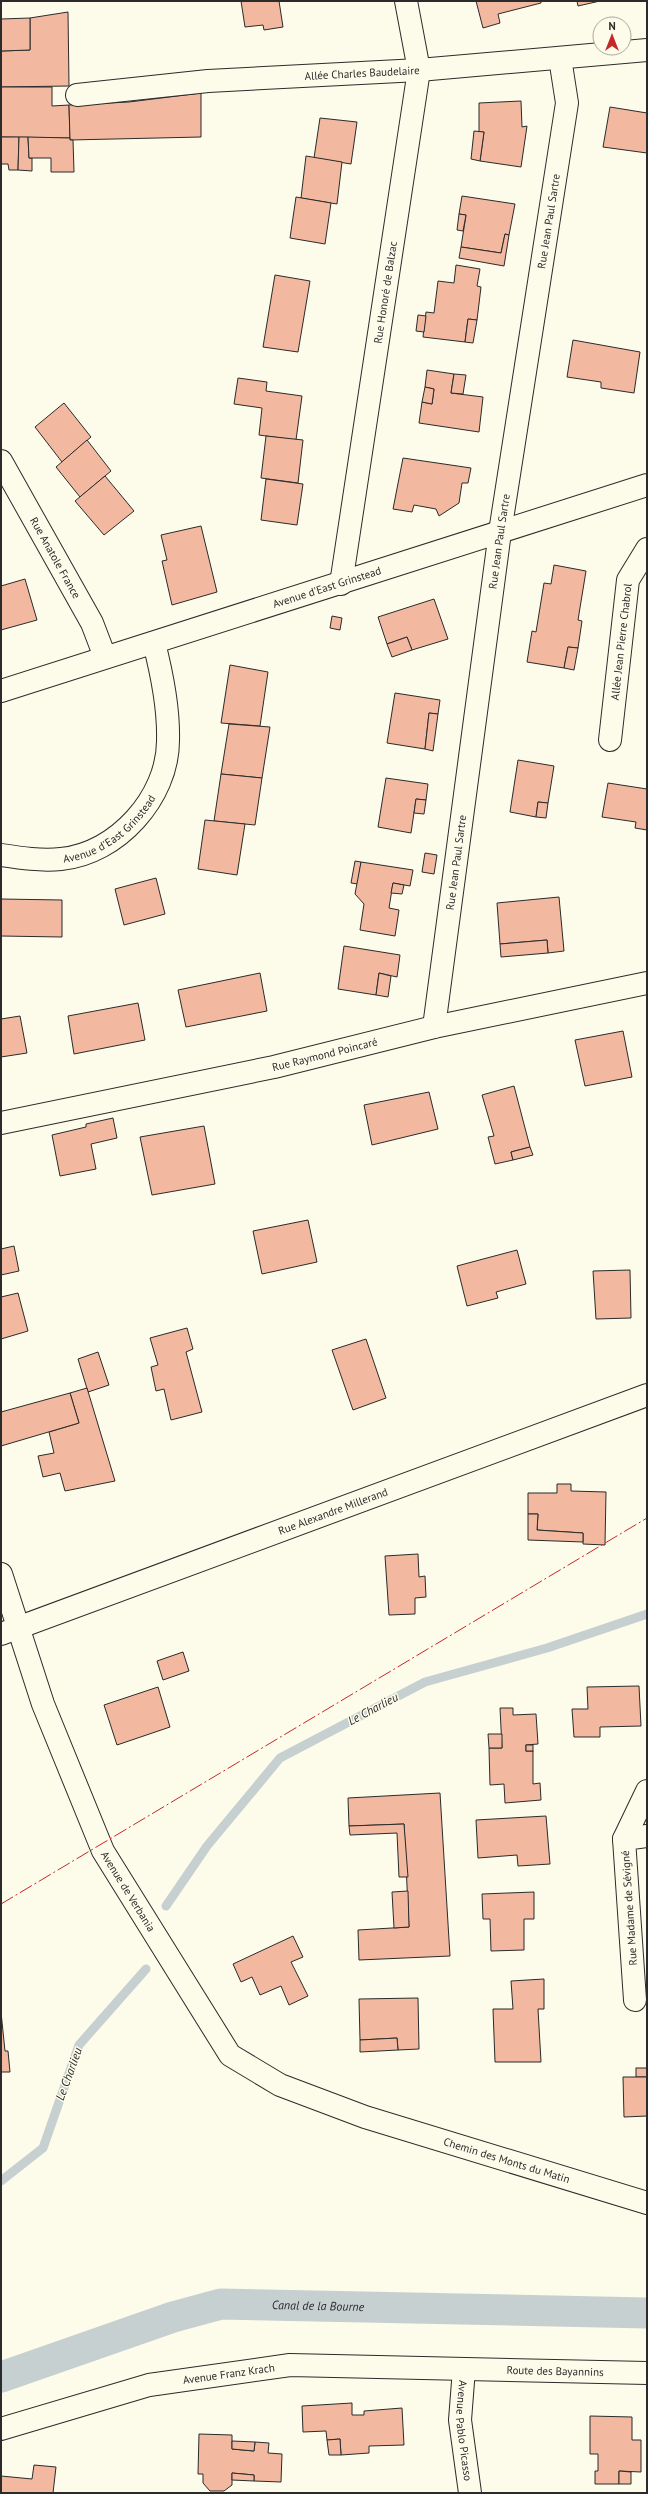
<svg xmlns="http://www.w3.org/2000/svg" width="648" height="2494" viewBox="0 0 648 2494" font-family="'PT Sans',sans-serif">
<rect width="100%" height="100%" fill="#fdfbea"/>
<g fill="none" stroke-linecap="round" stroke-linejoin="round">
<!-- stream -->
<g stroke="#c7d0d0" stroke-width="9">
<path d="M166 1906 207 1846 280 1758 425 1682 547 1648 647 1614"/>
<path d="M1 2181 43 2148 79 2045 146 1969"/>
</g>
<!-- canal -->
<path stroke="#c7d0d0" stroke-width="31" id="s1" d="M1 2377 173 2317 221 2304 647 2313"/>
</g>
<!-- building -->
<g fill="#f2b8a0" stroke="#2b2b2b">
<path d="M241 1H279L283 27 264 30 263 25 245 27Z"/>
<path d="M476 1H541V3L498 14 500 23 483 28Z"/>
<path d="M577 1H600L578 6Z"/>
<path d="M68 12 69 86 1 87V51L30 50V18Z"/>
<path d="M30 18V50L1 51V19Z"/>
<path d="M1 87H52V106L69 105 70 138 1 137Z"/>
<path d="M201 93V137L70 140 69 105 129 102Z"/>
<path d="M521 101 522 127 527 126 521 167 480 161 484 132H479V103Z"/>
<path d="M610 107 647 113V153L603 147Z"/>
<path d="M320 118 357 122 351 164 314 158Z"/>
<path d="M474 131 484 132 480 161 471 159Z"/>
<path d="M1 137H19L18 170H9L8 164H1Z"/>
<path d="M19 137H28L29 158H32V171L18 170Z"/>
<path d="M28 137 70 138V140H73L74 172H51V158H29Z"/>
<path d="M306 156 342 162 337 204 301 198Z"/>
<path d="M462 196 515 204 509 235 505 234 501 253 461 247 466 215 459 214Z"/>
<path d="M296 197 331 203 325 244 290 238Z"/>
<path d="M459 214 466 215 463 231 457 230Z"/>
<path d="M505 234 509 235 504 266 459 258 461 247 501 253Z"/>
<path d="M456 265 480 269 477 286 481 287 477 320 468 319 465 342 423 337 426 312 434 313 438 281 454 283Z"/>
<path d="M275 275 310 281 298 352 263 347Z"/>
<path d="M418 315 426 316 424 332 416 331Z"/>
<path d="M468 319 477 320 473 343 465 342Z"/>
<path d="M573 340 640 352 634 393 601 388V382L567 377Z"/>
<path d="M427 370 454 374 451 393 483 397 479 432 419 423 422 402 432 404 434 389 425 387Z"/>
<path d="M454 374 466 375 463 394 451 393Z"/>
<path d="M238 378 267 382 266 391 302 396 296 440 259 435 262 408 234 404Z"/>
<path d="M425 387 434 389 432 404 422 402Z"/>
<path d="M64 403 91 437 62 462 35 427Z"/>
<path d="M266 436 303 440 298 483 261 478Z"/>
<path d="M87 440 111 471 80 497 56 467Z"/>
<path d="M403 458 471 468 468 483H462L459 503 439 516 436 509 414 505 412 512 393 509Z"/>
<path d="M105 476 134 511 104 535 75 501Z"/>
<path d="M266 479 303 484 297 525 261 520Z"/>
<path d="M201 526 217 592 172 605 162 561 167 560 161 535Z"/>
<path d="M554 565 586 571 578 620 582 621 578 648 568 647 564 668 527 662 532 631 536 632 544 583 551 584Z"/>
<path d="M25 579 37 620 1 630V586Z"/>
<path d="M434 599 448 639 412 650 407 637 387 644 378 617Z"/>
<path d="M332 616 342 618 340 630 330 628Z"/>
<path d="M407 637 412 650 392 657 387 644Z"/>
<path d="M568 647 578 648 574 670 564 668Z"/>
<path d="M230 665 268 672 260 726 221 723Z"/>
<path d="M395 693 440 700 438 714 429 713 425 749 387 743Z"/>
<path d="M429 713 438 714 433 751 425 749Z"/>
<path d="M229 724 270 727 262 778 221 774Z"/>
<path d="M518 760 554 766 548 803 538 802 536 817 510 812Z"/>
<path d="M221 774 262 778 255 825 214 821Z"/>
<path d="M386 778 428 784 426 800 416 799 411 833 378 827Z"/>
<path d="M608 783 647 789V830L635 828 636 822 602 817Z"/>
<path d="M416 799 426 800 424 814 414 813Z"/>
<path d="M538 802 548 803 546 818 536 817Z"/>
<path d="M205 820 245 824 237 875 198 869Z"/>
<path d="M425 853 437 855 434 874 422 872Z"/>
<path d="M355 861 361 862 358 884 351 883Z"/>
<path d="M361 862 413 870 410 886 393 883 389 908 399 910 395 936 360 930 364 904 355 894Z"/>
<path d="M156 878 165 914 124 925 115 889Z"/>
<path d="M393 883 404 885 402 894 391 893Z"/>
<path d="M559 897 564 951 548 953 547 940 500 944 497 903Z"/>
<path d="M1 899 62 900V937L1 936Z"/>
<path d="M547 940 548 953 501 957 500 944Z"/>
<path d="M344 946 400 955 397 977 379 973 376 995 338 989Z"/>
<path d="M260 973 267 1011 186 1027 178 990Z"/>
<path d="M379 973 391 976 388 997 376 995Z"/>
<path d="M138 1003 145 1040 74 1054 68 1016Z"/>
<path d="M20 1016 27 1053 1 1057V1019Z"/>
<path d="M623 1031 632 1077 585 1086 575 1040Z"/>
<path d="M514 1086 530 1147 511 1152 513 1160 495 1164 488 1137 494 1136 482 1095Z"/>
<path d="M429 1092 438 1129 372 1145 364 1105Z"/>
<path d="M113 1118 117 1138 91 1144 96 1169 60 1176 52 1135 86 1127V1124Z"/>
<path d="M204 1126 215 1184 152 1195 140 1137Z"/>
<path d="M530 1147 533 1155 513 1160 511 1152Z"/>
<path d="M308 1220 317 1262 262 1274 253 1231Z"/>
<path d="M14 1246 19 1271 1 1275V1249Z"/>
<path d="M517 1250 526 1284 496 1292 498 1298 467 1306 457 1266Z"/>
<path d="M630 1270 631 1318 596 1319 593 1271Z"/>
<path d="M18 1293 28 1331 1 1339V1297Z"/>
<path d="M187 1328 193 1349 186 1352 202 1412 171 1420 164 1389 156 1391 151 1367 158 1365 150 1338Z"/>
<path d="M366 1339 386 1398 353 1410 332 1350Z"/>
<path d="M98 1352 109 1385 88 1392 78 1359Z"/>
<path d="M87 1388 115 1481 65 1491 60 1473 43 1477 38 1456 54 1453 49 1432 79 1423 70 1393Z"/>
<path d="M70 1393 79 1423 1 1446V1412Z"/>
<path d="M557 1484H571V1491L606 1492 605 1545 583 1544V1533L537 1530 538 1514H528V1493H557Z"/>
<path d="M528 1514H538L537 1530 583 1533V1542L528 1540Z"/>
<path d="M418 1554 419 1577 425 1576 426 1597 415 1598V1614L389 1615 385 1556Z"/>
<path d="M183 1652 189 1671 163 1680 157 1661Z"/>
<path d="M639 1686 641 1726 600 1727V1737H574L572 1709H588L587 1687Z"/>
<path d="M158 1687 170 1727 117 1745 104 1705Z"/>
<path d="M500 1708H513V1715L536 1714 538 1744 526 1745V1751H533V1784L540 1783 541 1800 505 1803 504 1784 490 1785 489 1748H502Z"/>
<path d="M488 1734H502V1748H489Z"/>
<rect x="526" y="1745" width="7" height="6"/>
<path d="M440 1793 450 1956 359 1960 358 1930 409 1927 404 1824 349 1826 348 1798Z"/>
<path d="M546 1816 550 1864 518 1866 517 1855 478 1858 476 1820Z"/>
<path d="M404 1824 408 1877H399L397 1833 350 1835 349 1826Z"/>
<path d="M408 1891 409 1927 394 1928 392 1892Z"/>
<path d="M534 1892V1919H524V1950L491 1951 490 1919H483L482 1894Z"/>
<path d="M293 1936 303 1957 291 1962 308 1996 289 2005 281 1986 260 1995 252 1977 241 1982 233 1964Z"/>
<path d="M544 1979V2009H538L541 2062H495L493 2009H513L511 1981Z"/>
<path d="M418 1998 419 2049 398 2050 397 2038 360 2040 359 1999Z"/>
<path d="M1 2012 5 2051H8L10 2072H1Z"/>
<path d="M397 2038 398 2050 360 2052V2040Z"/>
<rect x="636" y="2068" width="11" height="9"/>
<path d="M623 2077H647V2116L624 2117Z"/>
<path d="M352 2403V2415H364V2411L402 2408 404 2445 369 2446V2453L341 2455 340 2439 327 2440 326 2431 303 2432 302 2406Z"/>
<path d="M590 2416 632 2417V2440H641V2472L619 2471V2484H595V2471H598V2454H590Z"/>
<path d="M199 2434 232 2435V2449L254 2451 255 2442 269 2443 268 2453 282 2454 281 2482 254 2481V2475L232 2473V2485L224 2491H210L203 2483V2474H198Z"/>
<path d="M340 2439 341 2455H329L327 2440Z"/>
<path d="M232 2441 255 2442 254 2451 232 2449Z"/>
<path d="M34 2465 56 2467 53 2493H1V2476L32 2479Z"/>
<path d="M619 2471 631 2472V2484H619Z"/>
<path d="M232 2473 254 2475V2481L232 2480Z"/>
</g>
<g fill="none" stroke-linecap="round" stroke-linejoin="round">
<!-- minor casing -->
<g stroke="#2b2b2b" stroke-width="24">
<g id="minor">
<path id="s2" d="M77 95 208 81 419 70 647 50"/>
<path id="s3" d="M1 461 92 623 105 657"/>
<path id="s4" d="M341 584 419 70 406 1"/>
<path id="s5" d="M1 691 647 485"/>
<path id="s6" d="M610 740 628 580 647 549"/>
<path id="s7" d="M1 855C21 858 41 861 61 859 117 854 168 797 168 741 169 708 162 674 154 643"/>
<path id="s8" d="M434 1027 500 532 567 103 560 58"/>
<path id="s9" d="M1 1123 274 1067 434 1027 647 983"/>
<path id="s10" d="M1 1574 43 1704 103 1851 230 2055 280 2085 365 2117 647 2203"/>
<path id="s11" d="M1 1634 647 1395"/>
<path d="M624 1839 647 1791"/>
<path d="M635 2000 624 1839 647 1836"/>
<path id="s12" d="M464 2369 460 2420 470 2493"/>
<path id="s13" d="M1 2429 149 2385 290 2365 647 2373"/>
</g>
</g>
<!-- minor -->
<use href="#minor" stroke="#fdfbea" stroke-width="22"/>
<!-- power -->
<path stroke="#c62828" stroke-width="1" stroke-dasharray="14 3 2 3" stroke-linecap="butt" d="M1 1904 647 1518"/>
</g>
<g text-anchor="middle" stroke-width="3" stroke-linejoin="round" paint-order="stroke">
<!-- street labels -->
<g font-size="11" fill="#2b2b2b" stroke="#fdfbea">
<text dy="4" stroke="none"><textPath href="#s2" startOffset="286">Allée Charles Baudelaire</textPath></text>
<text dy="4" stroke="none"><textPath href="#s8" startOffset="814">Rue Jean Paul Sartre</textPath></text>
<text dy="4" stroke="none"><textPath href="#s4" startOffset="295">Rue Honoré de Balzac</textPath></text>
<text dy="4" stroke="none"><textPath href="#s8" startOffset="490">Rue Jean Paul Sartre</textPath></text>
<text dy="4" stroke="none"><textPath href="#s3" startOffset="111">Rue Anatole France</textPath></text>
<text dy="4" stroke="none"><textPath href="#s5" startOffset="342">Avenue d'East Grinstead</textPath></text>
<text dy="4" stroke="none"><textPath href="#s6" startOffset="99">Allée Jean Pierre Chabrol</textPath></text>
<text dy="4" stroke="none"><textPath href="#s7" startOffset="119">Avenue d'East Grinstead</textPath></text>
<text dy="4" stroke="none"><textPath href="#s8" startOffset="166">Rue Jean Paul Sartre</textPath></text>
<text dy="4" stroke="none"><textPath href="#s9" startOffset="331">Rue Raymond Poincaré</textPath></text>
<text dy="4" stroke="none"><textPath href="#s11" startOffset="354">Rue Alexandre Millerand</textPath></text>
<text dy="4" stroke="none"><textPath href="#s10" startOffset="343">Avenue de Verbania</textPath></text>
<text transform="translate(629 1908) rotate(-94)" y="4">Rue Madame de Sévigné</text>
<text dy="4" stroke="none"><textPath href="#s10" startOffset="833">Chemin des Monts du Matin</textPath></text>
<text dy="4" stroke="none"><textPath href="#s13" startOffset="562">Route des Bayannins</textPath></text>
<text dy="4" stroke="none"><textPath href="#s13" startOffset="235">Avenue Franz Krach</textPath></text>
<text dy="4" stroke="none"><textPath href="#s12" startOffset="62">Avenue Pablo Picasso</textPath></text>
</g>
<!-- water labels -->
<g font-size="12" font-style="italic" fill="#2b2b2b" stroke="#fdfbea">
<text transform="translate(373 1709) rotate(-28)" y="4">Le Charlieu</text>
<text transform="translate(69 2074) rotate(-70)" y="4">Le Charlieu</text>
<text dy="4" stroke="none"><textPath href="#s1" startOffset="329">Canal de la Bourne</textPath></text>
</g>
</g>
<!-- border -->
<rect width="648" height="2494" fill="none" stroke="#2b2b2b" stroke-width="4"/>
<!-- north arrow -->
<g transform="translate(612 36)"><circle r="19" fill="#fdfbea" stroke="#a9a89e"/>
<path d="M0-3L7 15L0 10L-7 15Z" fill="#c62828"/>
<text y="-6" font-size="11" font-weight="bold" text-anchor="middle" fill="#2b2b2b">N</text>
</g>
</svg>
